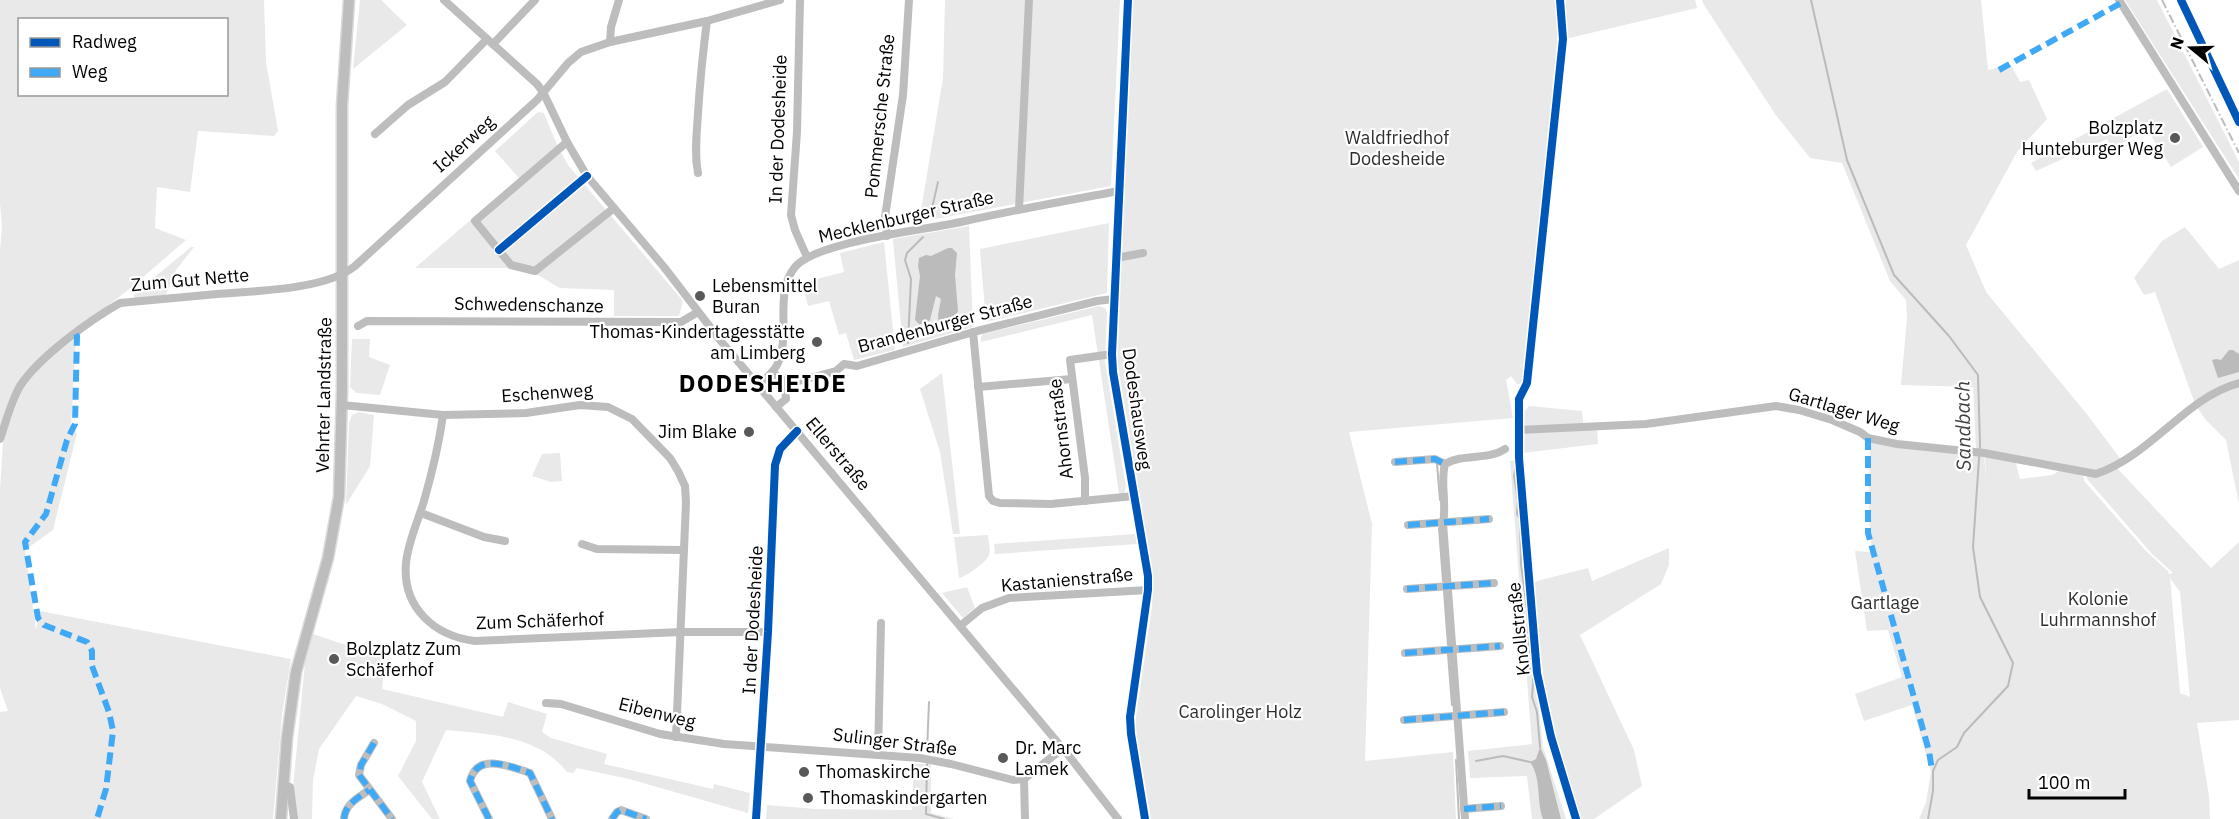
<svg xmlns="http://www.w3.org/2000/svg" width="2239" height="819" viewBox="0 0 2239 819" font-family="'IBM Plex Sans',sans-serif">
<rect width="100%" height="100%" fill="#fff"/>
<!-- green -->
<g fill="#e9e9e9" fill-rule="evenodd">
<path d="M0 0H264L266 62 278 131 274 136 198 131 190 192 157 187 155 228 186 240 128 290 40 358 0 428V250L2 227 0 203ZM20 20H226V94H20Z"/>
<path d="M360 0H381L407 25 353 69Z"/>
<path d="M945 0H1120L1111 186 919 222 943 78Z"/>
<path d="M1133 0H1695L1697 8 1565 39 1564 23 1559 24 1523 384H1517L1511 376 1506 380 1513 418 1349 432 1372 524 1365 761 1453 752 1456 819H1151L1136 732V717L1152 607 1153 576 1116 353Z"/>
<path d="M1702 0H1981L1988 70 2011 65 2020 82 2029 80 2047 119 2017 152 1966 245 1986 292 2086 413 2122 461 2095 471 1976 449 1973 387 1901 385 1907 318 1906 300 1890 281 1842 163 1810 158 1775 114 1704 5Z"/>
<path d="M2125 0H2157L2239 162V179Z"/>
<path d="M2167 89 2203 147 2171 167 2146 128 2113 149 2107 139 2036 171 2031 163Z"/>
<path d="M538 112 544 113 557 145 568 165 683 301 679 316H614V290L560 288 538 275 506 268H415L519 178 495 151Z"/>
<path d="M1109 223 1107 293 986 322 980 249Z"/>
<path d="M969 226 973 327 903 347 893 239Z"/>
<path d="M2185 227 2219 269 2239 260V381L2195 404 2155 292 2144 295 2134 278 2162 241Z"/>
<path d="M884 242 895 350 854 360 846 333 839 335 829 301 808 306 802 283 844 272 840 253Z"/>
<path d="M191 247H194L176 270 166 295 135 298 133 295Z"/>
<path d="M1099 306 1105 308 1107 313 1105 362 1126 487 1124 493H1119L1092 315 981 342V337L983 334Z"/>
<path d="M76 338 71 428 77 433 53 530 25 550 36 630 40 611 291 659 282 715 273 819H0V712L8 711 0 688V490L3 441 23 387 45 361Z"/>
<path d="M352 339H370L369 357 390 365 380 395 357 393 350 387Z"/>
<path d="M942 373 960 534H953L940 452 920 389Z"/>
<path d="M2239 386V504L2226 440 2205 419 2197 407 2215 394Z"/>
<path d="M1529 406 1582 411 1584 429 1597 428 1598 444 1521 453 1522 414Z"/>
<path d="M359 412 374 415 370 466 346 505 349 423 352 415Z"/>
<path d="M1870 441 1984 455 1986 479 1985 454 2015 460 2020 479 2052 475 2059 471 2065 470 2083 476 2085 482 2146 551 2169 572 2168 574 2173 573 2152 554 2087 479V476L2117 468 2211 568 2239 542V720L2197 723 2209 796 2210 819H1919L1926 802 1931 772 1912 705 1864 721 1855 694 1902 677 1888 630 1867 631 1855 551 1869 552 1872 550 1869 518ZM2170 578 2180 592 2190 697 2180 693Z"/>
<path d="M560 453 562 481 551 482 532 476 542 454Z"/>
<path d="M1517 460 1535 674 1543 747 1566 819H1532L1527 776 1470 778 1468 751 1532 744 1510 461Z"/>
<path d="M1135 534 1137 544 995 554 994 544Z"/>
<path d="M988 535C988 541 991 549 989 555 987 562 965 577 959 578L954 537Z"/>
<path d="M1669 548V565L1661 584 1580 635 1634 750 1642 786 1594 819H1579L1548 716 1533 585 1537 581 1588 568 1592 581Z"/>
<path d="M967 587 975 608 963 618 942 593Z"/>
<path d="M313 634 385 658 382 689 503 717 508 702 547 714 542 732 551 738 607 754 604 764 713 789 714 784 750 793 748 813 629 779 577 768 573 773 567 772C538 735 489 734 446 730L422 782 440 819H432L398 776 416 741V721L382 704 356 696 319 749 313 780 312 819H290L305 663Z"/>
<path d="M914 764H931V813L954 819H766L767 805 816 809 912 810Z"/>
</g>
<!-- water -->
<g fill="#bbb">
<path d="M948 248H952L957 253 955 275 958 311C955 319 946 320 941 329H939L938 315 941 299 936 296 930 320 925 324H919L915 320 920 276 918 266 919 258 926 255 931 256Z"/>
<path d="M2229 350H2233L2239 354V372L2218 378 2212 360 2216 359 2221 360Z"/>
<path d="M1540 747 1546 760 1561 819H1543C1536 800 1542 779 1530 762L1536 759Z"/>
</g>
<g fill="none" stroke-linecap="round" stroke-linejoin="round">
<!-- stream -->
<g stroke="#bbb" stroke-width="2">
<path d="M1811 0 1847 160 1894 275 1949 336 1978 375 1980 444 1973 547 1980 597 2013 663 2008 686 1964 733 1957 747 1938 760 1933 771V791L1928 819"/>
<path d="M930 217 938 182"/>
<path d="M908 343 911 279 905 260 907 253 923 237"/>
<path d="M1437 464 1440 500"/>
<path d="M1516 465 1514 476 1518 500 1517 514 1520 519 1521 564 1529 625 1527 634 1531 659 1529 667 1533 674V684L1532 697 1537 712 1540 747"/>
<path d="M1439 528 1443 581"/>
<path d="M1444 591 1448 645"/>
<path d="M1448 654 1452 705"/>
<path d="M927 751 929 702"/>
<path d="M1456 760 1459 819"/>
<path d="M1476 761 1503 756 1530 762"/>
<path d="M927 764 926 814 944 819"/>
</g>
<!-- major casing -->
<g stroke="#dbdbdb" stroke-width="13">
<path id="major" d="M281 819 287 738 296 672 328 558 339 497 342 391V106L349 0"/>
</g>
<!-- minor -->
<g stroke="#bdbdbd" stroke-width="8">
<path d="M444 0 537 84 543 92 567 142 587 176 664 267 720 340 1069 756 1118 819"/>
<path d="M800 0 797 132 791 215 795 230 807 257"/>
<path d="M1128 0 1112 354 1113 372 1148 576V590L1130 717 1131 734 1145 819"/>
<path d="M2119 0 2239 191"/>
<path d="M2181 0 2239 122"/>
<path d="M610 42 611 27 619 0"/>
<path d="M493 44 535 0"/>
<path d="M375 134 408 105 445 82 487 39"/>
<path d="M567 142 475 221 511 265 535 271 614 208"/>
<path d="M698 173C694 153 697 133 698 113 700 82 703 51 707 21"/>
<path d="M1019 209 1029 0"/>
<path d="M887 236 885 217 903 95 909 0"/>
<path d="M1116 258 1143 253"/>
<path d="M358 326 367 321 681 322 698 312"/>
<path d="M973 332 989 496 993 501 1000 503 1051 504 1134 496"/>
<path d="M772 372 788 384"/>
<path d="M788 384 836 371 844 364 857 366 977 331 1097 301 1114 299"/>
<path d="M758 385C765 379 773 373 777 365 792 335 773 294 795 267 817 241 925 230 961 222 1013 210 1066 201 1119 191"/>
<path d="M978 387 1072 379"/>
<path d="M342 405 443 415 526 413 580 405 608 407 632 419 670 458 678 471 685 486 686 502 676 737"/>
<path d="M776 407 786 399 785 388 788 384"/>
<path d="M443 415C439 444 432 473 424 501 418 521 408 542 406 563 402 607 434 636 475 641L681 632H768"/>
<path d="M0 439C6 422 11 402 20 386 39 357 90 320 120 303 152 300 185 297 217 294 254 291 326 290 355 266L537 100 568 63 581 52 610 42 707 21 780 0"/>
<path d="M1395 462 1435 459 1445 464"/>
<path d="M1085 501V478L1070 360 1112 354"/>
<path d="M421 513 484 537 505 541"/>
<path d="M1408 525 1489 519"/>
<path d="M582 544 597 549 684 550"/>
<path d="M1407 589 1494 583"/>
<path d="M960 626 982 608 1009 598 1148 590"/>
<path d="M1405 653 1500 646"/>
<path d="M546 703 561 704 660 734 724 744 920 758 951 764 1013 780 1024 779"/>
<path d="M1404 720 1504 712"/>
<path d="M374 743 361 765 359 775 392 819"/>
<path d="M878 755 881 623"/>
<path d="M1024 779 1062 749"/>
<path d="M1024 779 1025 819"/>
<path d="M283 785 290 787 294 819"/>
<path d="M1464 809 1501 806"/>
<path d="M344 819C345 804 358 798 369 790"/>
<path d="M489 819 470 781C477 752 509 766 530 773L552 819"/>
<path d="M612 819 617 812 621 810 646 819"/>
<path d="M756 819 768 632 775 465 780 449 797 431"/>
<path d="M1465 819 1443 523C1447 503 1440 483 1445 464 1463 453 1487 461 1505 449"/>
<path d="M1576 819 1551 737 1537 673 1523 512 1518 430 1646 424 1776 406 1799 410 1832 420 1860 432 1868 438 1897 444 1984 453 2096 474C2152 455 2186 397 2239 383"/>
</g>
<!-- major -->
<use href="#major" stroke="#bdbdbd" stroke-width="10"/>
<!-- rail -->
<path stroke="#bdbdbd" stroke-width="2" stroke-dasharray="9 3 1.5 3" stroke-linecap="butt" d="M2162 0 2239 153"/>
<!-- quiet -->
<g stroke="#3fa9f5" stroke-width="6" stroke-dasharray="12 6" stroke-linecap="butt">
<path d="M1999 70 2121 3"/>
<path d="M76 334 77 336 75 424 67 440 46 514 25 542 38 618 44 625 87 642 92 651V666L109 712 113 731 106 789 97 819"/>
<path d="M1868 438V533L1929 751 1932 770"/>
<path d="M1395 462 1435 459 1445 464"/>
<path d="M1408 525 1489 519"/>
<path d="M1407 589 1494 583"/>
<path d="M1405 653 1500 646"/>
<path d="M1404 720 1504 712"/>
<path d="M374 743 361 765 359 775 392 819"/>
<path d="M1464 809 1501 806"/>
<path d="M344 819C345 804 358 798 369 790"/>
<path d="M489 819 470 781C477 752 509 766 530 773L552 819"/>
<path d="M612 819 617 812 621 810 646 819"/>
</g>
<!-- cycleway casing -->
<g stroke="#fff" stroke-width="11">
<g id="cycleway">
<path d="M1128 0 1112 354 1113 372 1148 576V590L1130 717 1131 734 1145 819"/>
<path d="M1560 0 1563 39 1527 383 1519 399V458L1537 673 1551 737 1576 819"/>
<path d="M2181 0 2239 122"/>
<path d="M499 250 587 176"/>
<path d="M756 819 768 632 775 465 780 449 797 431"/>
</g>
</g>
<!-- cycleway -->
<use href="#cycleway" stroke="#0057b8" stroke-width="8"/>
</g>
<!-- markers -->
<g fill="#595959" stroke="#fff" stroke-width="2">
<circle cx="2175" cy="138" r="6"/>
<circle cx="700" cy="296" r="6"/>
<circle cx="817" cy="342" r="6"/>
<circle cx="749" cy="432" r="6"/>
<circle cx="334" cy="659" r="6"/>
<circle cx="1003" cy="758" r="6"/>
<circle cx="804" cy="772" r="6"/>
<circle cx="808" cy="798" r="6"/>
</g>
<g text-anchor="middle" stroke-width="4.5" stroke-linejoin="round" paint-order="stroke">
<!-- street labels -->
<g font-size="18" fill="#000" stroke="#fff">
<text transform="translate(880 116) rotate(-84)" y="6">Pommersche Straße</text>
<text transform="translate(778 129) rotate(-88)" y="6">In der Dodesheide</text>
<text transform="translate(464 144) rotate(-42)" y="6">Ickerweg</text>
<text transform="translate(906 217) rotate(-13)" y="6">Mecklenburger Straße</text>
<text transform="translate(190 280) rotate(-5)" y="6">Zum Gut Nette</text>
<text transform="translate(529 305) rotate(1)" y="6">Schwedenschanze</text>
<text transform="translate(945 324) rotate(-15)" y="6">Brandenburger Straße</text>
<text transform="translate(547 393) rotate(-4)" y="6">Eschenweg</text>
<text transform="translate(324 395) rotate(-89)" y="6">Vehrter Landstraße</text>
<text transform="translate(1137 409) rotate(82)" y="6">Dodeshausweg</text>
<text transform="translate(1844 410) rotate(17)" y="6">Gartlager Weg</text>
<text transform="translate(1061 429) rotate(-97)" y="6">Ahornstraße</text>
<text transform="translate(838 454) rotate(50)" y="6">Ellerstraße</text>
<text transform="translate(1067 580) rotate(-5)" y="6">Kastanienstraße</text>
<text transform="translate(753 620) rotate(-87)" y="6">In der Dodesheide</text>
<text transform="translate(540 621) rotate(-2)" y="6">Zum Schäferhof</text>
<text transform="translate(1519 629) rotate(-96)" y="6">Knollstraße</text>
<text transform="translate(657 713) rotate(14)" y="6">Eibenweg</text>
<text transform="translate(895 742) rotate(7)" y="6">Sulinger Straße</text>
</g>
<!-- poi labels -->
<g font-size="18" fill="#000" stroke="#fff" text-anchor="start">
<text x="2163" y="134" text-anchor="end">Bolzplatz<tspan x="2163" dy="21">Hunteburger Weg</tspan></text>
<text x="712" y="292">Lebensmittel<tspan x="712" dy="21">Buran</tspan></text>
<text x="805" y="338" text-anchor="end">Thomas-Kindertagesstätte<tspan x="805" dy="21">am Limberg</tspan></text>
<text x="737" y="438" text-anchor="end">Jim Blake</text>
<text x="346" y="655">Bolzplatz Zum<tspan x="346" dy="21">Schäferhof</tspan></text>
<text x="1015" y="754">Dr. Marc<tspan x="1015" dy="21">Lamek</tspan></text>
<text x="816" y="778">Thomaskirche</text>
<text x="820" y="804">Thomaskindergarten</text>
</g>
<!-- park labels -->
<g font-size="18" fill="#2e2e2e" stroke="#fff">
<text x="1397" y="144">Waldfriedhof<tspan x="1397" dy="21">Dodesheide</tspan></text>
<text x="2098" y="605">Kolonie<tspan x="2098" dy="21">Luhrmannshof</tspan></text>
<text x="1885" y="609">Gartlage</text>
<text x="1240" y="718">Carolinger Holz</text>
</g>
<!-- water labels -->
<g font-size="20" font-style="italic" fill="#3f3f3f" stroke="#fff">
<text transform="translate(1963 426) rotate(-91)" y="7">Sandbach</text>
</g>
<!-- district labels -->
<g font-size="24" font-weight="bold" letter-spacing="1.5" fill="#000" stroke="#fff">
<text x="763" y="392">DODESHEIDE</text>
</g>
</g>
<!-- legend -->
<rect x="18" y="18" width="210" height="78" fill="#ffffff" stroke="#999999" stroke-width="1.5"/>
<rect x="30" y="38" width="30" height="9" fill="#0057b8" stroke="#999999" stroke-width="1.5"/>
<text x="72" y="48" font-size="18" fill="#000000">Radweg</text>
<rect x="30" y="68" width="30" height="9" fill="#3fa9f5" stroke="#999999" stroke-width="1.5"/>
<text x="72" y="78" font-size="18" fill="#000000">Weg</text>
<!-- north arrow -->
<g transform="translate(2191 48) rotate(289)" stroke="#ffffff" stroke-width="4.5" paint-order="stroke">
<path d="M0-4.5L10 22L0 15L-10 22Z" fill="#000000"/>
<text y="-9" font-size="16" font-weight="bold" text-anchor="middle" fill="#000000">N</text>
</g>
<!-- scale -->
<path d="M2029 789v9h96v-9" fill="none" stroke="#000000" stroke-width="3"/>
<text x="2038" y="789" font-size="18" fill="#000000" stroke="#ffffff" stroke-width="4.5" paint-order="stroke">100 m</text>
</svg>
